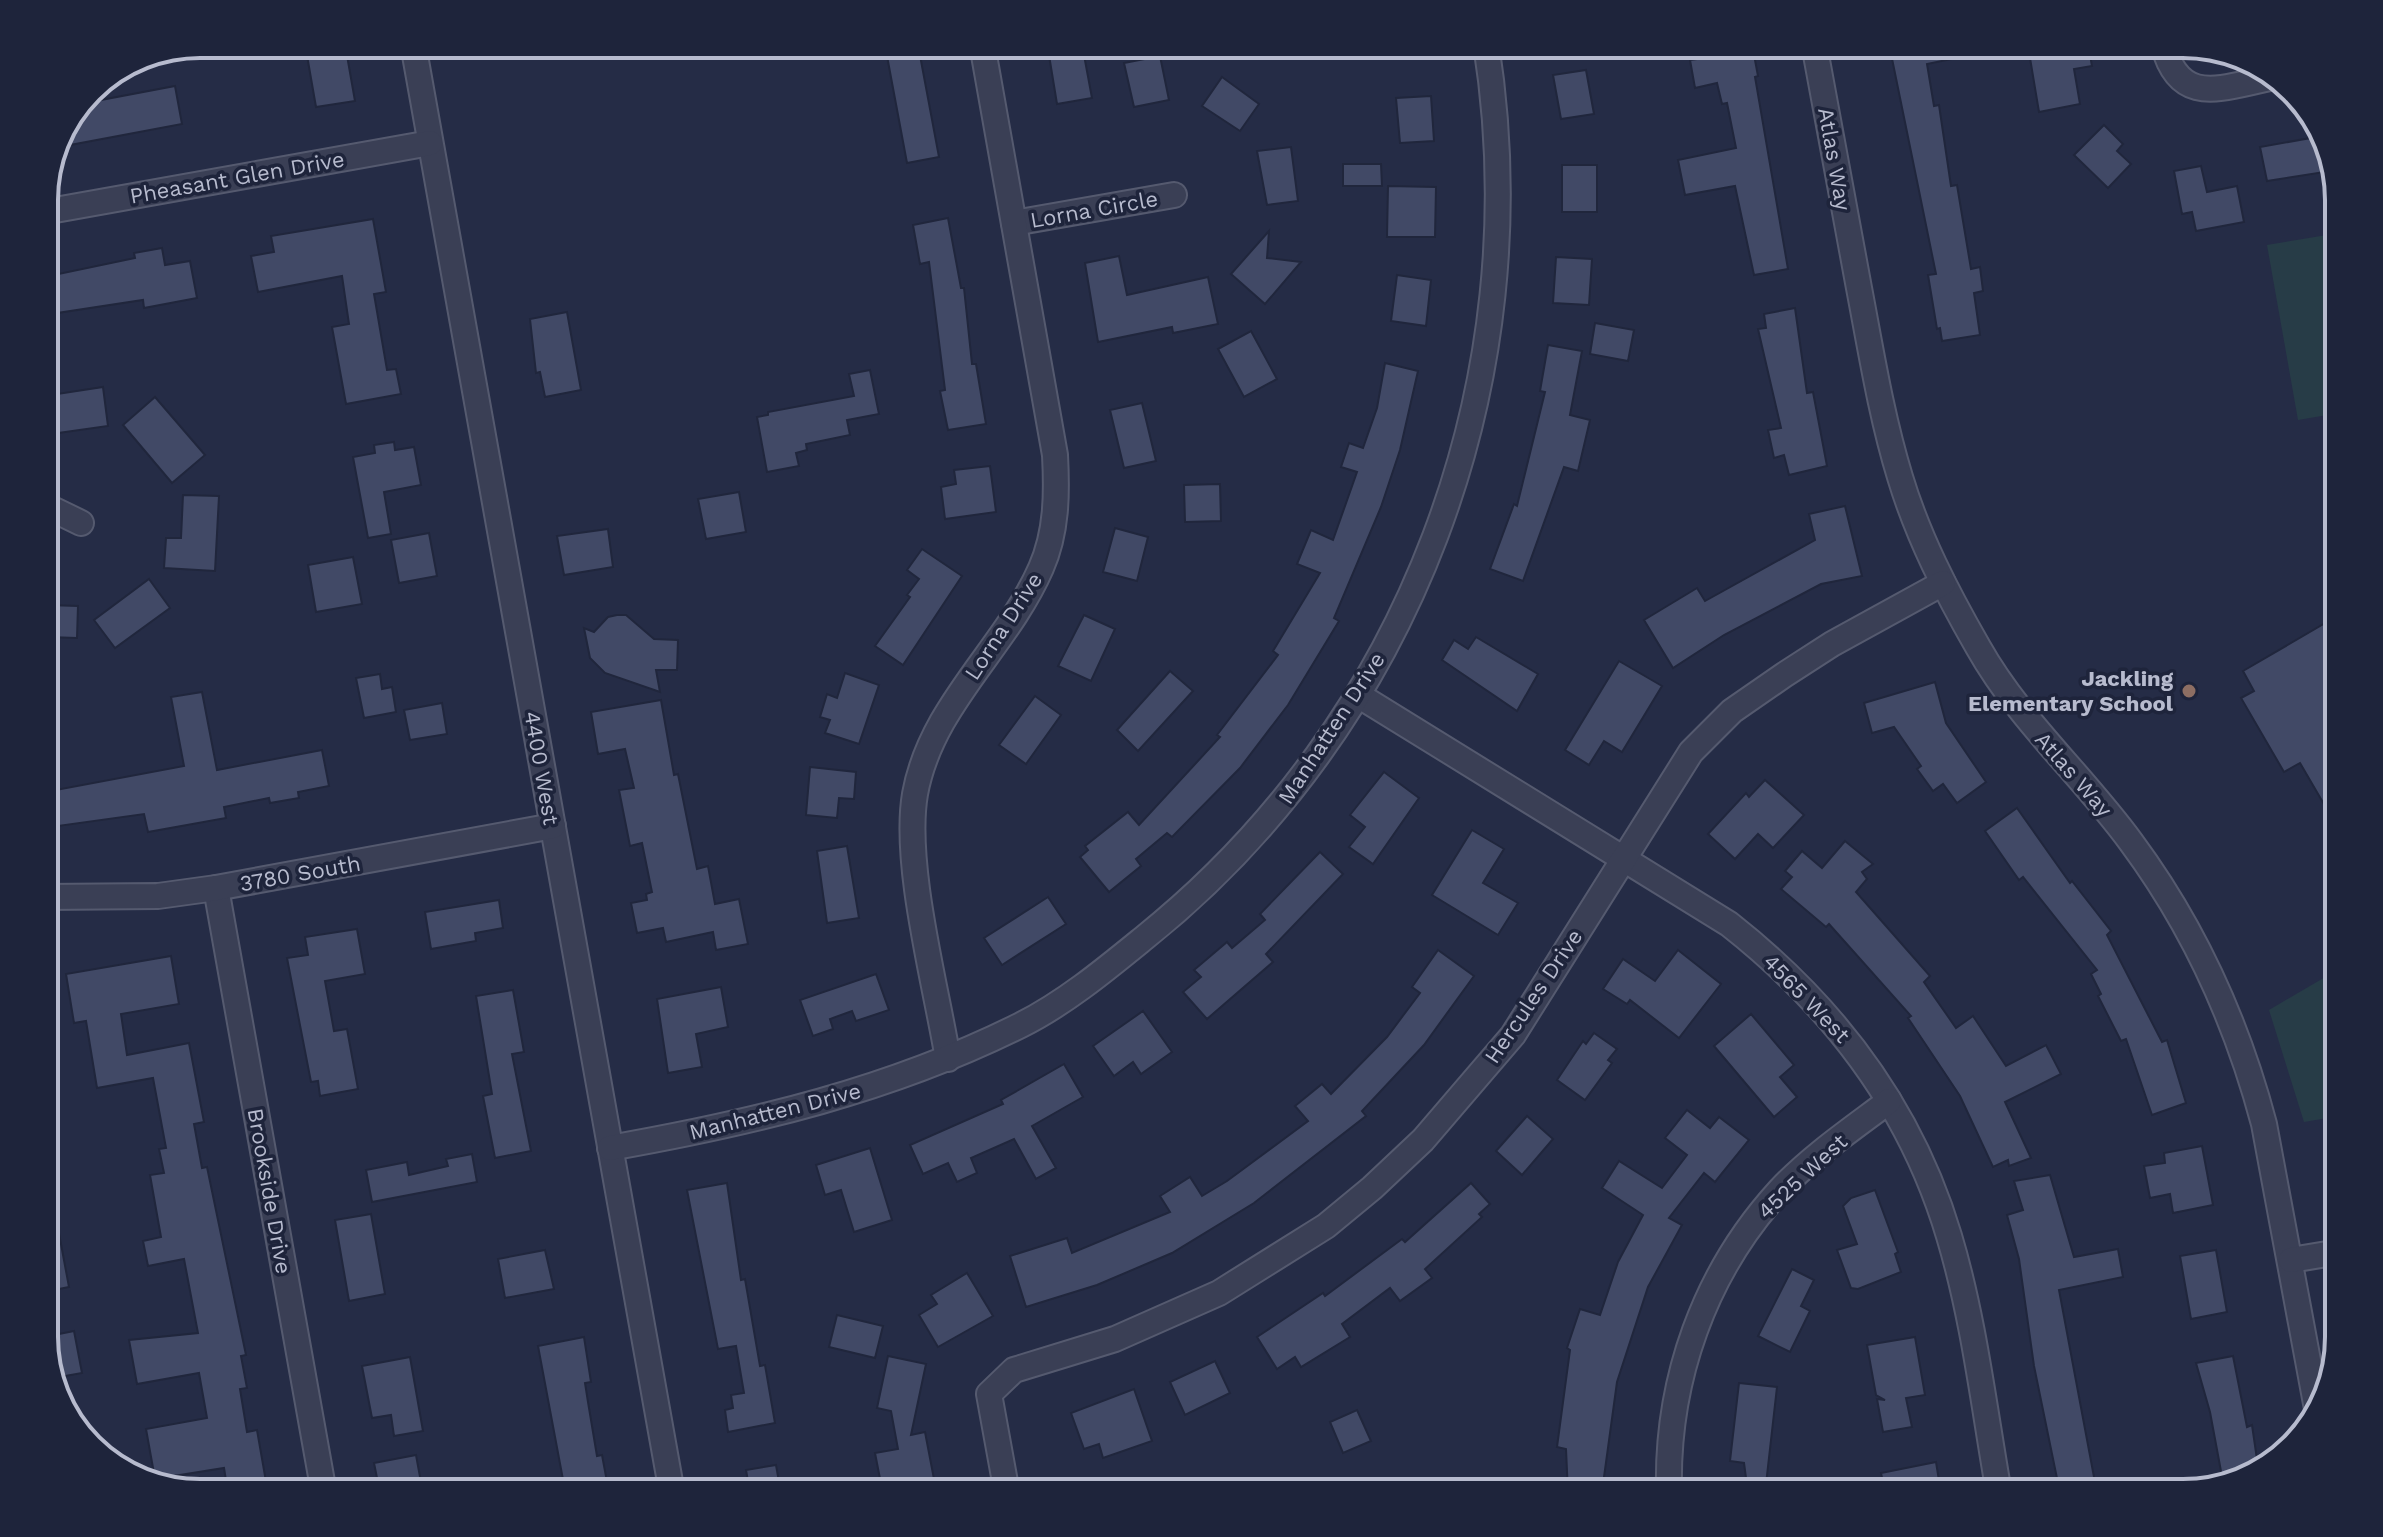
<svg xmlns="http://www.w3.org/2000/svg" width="2383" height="1537" viewBox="0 0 2383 1537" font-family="'Work Sans',sans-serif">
<rect width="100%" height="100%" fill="#252c46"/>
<!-- green -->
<g fill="#273c47">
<path d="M2339 233V413L2298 420 2267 245Z"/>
<path d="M2339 969V1116L2304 1122 2269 1010Z"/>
</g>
<!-- building -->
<g fill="#414966" stroke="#20263c" stroke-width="2">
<path d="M305 44H345L355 101 316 107Z"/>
<path d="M1695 44H1752L1758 76 1755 77 1788 269 1754 275 1735 186 1685 195 1678 160 1736 148 1727 103 1722 104 1717 83 1695 88 1690 60 1698 59Z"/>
<path d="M1889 44H1975L1976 54 1927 64 1934 106 1939 105 1951 186 1957 185 1971 269 1980 267 1983 291 1974 293 1980 335 1942 341 1940 328 1937 329 1928 275 1936 274Z"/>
<path d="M2060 44H2088L2092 66 2074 69 2080 104 2039 112 2029 52Z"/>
<path d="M1067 46 1069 58 1084 55 1092 98 1057 104 1048 49Z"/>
<path d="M919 50 939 157 907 163 887 56Z"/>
<path d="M1160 56 1169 100 1134 107 1124 63Z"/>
<path d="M1586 70 1594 114 1561 119 1553 75Z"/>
<path d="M1222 77 1259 104 1240 131 1202 106Z"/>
<path d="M175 86 182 124 54 148 80 104Z"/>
<path d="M1431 96 1434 141 1400 143 1396 98Z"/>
<path d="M2104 125 2123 144 2117 151 2131 164 2108 188 2074 155Z"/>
<path d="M2322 136 2331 171 2267 181 2260 147Z"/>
<path d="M1291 147 1298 201 1267 205 1257 151Z"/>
<path d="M1343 164H1381L1382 186H1343Z"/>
<rect x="1562" y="165" width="35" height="47"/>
<path d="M2201 166 2207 192 2237 186 2244 222 2196 231 2192 212 2182 214 2174 171Z"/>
<path d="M1388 186 1436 187 1435 237H1387Z"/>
<path d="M948 218 961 288H964L972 364H976L986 424 948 430 940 391 945 390 929 262 920 264 913 225Z"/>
<path d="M373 219 386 292 374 294 387 370 396 369 401 394 346 404 332 327 349 324 342 276 258 292 251 256 274 252 271 236Z"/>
<path d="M1269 231 1267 258 1301 262 1265 304 1231 274Z"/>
<path d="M162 248 165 265 190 261 197 298 144 308 143 300 44 315V277L135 258 134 253Z"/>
<path d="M1119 256 1127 295 1208 277 1218 324 1173 333 1172 327 1098 342 1085 263Z"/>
<path d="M1556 257 1592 259 1589 305 1553 303Z"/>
<path d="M1397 275 1431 280 1426 326 1391 321Z"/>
<path d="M1795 308 1807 393 1813 392 1827 466 1789 475 1784 455 1774 458 1768 430 1781 428 1758 329 1766 328 1764 314Z"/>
<path d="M567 312 581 390 545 397 540 372 536 373 530 319Z"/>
<path d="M1595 323 1634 330 1628 361 1590 354Z"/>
<path d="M1251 331 1277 379 1244 397 1218 349Z"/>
<path d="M1548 345 1582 351 1570 415 1590 420 1578 471 1564 467 1523 581 1490 569 1514 504 1517 506 1545 392 1540 391Z"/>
<path d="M1385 363 1418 371 1400 450 1381 507 1334 618 1339 621 1288 705 1240 768 1172 837 1167 833 1136 859 1141 866 1109 892 1080 857 1088 850 1085 846 1128 812 1139 825 1220 737 1217 735 1278 655 1273 651 1320 573 1297 564 1311 530 1333 540 1357 472 1341 467 1349 443 1363 448 1377 408Z"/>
<path d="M870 370 879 414 847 420 850 435 806 444 807 450 796 453 799 466 767 472 757 417 768 415V412L854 396 849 374Z"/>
<path d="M103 387 108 426 44 435V396Z"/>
<path d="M155 397 205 455 172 483 123 425Z"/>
<path d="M1142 403 1156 461 1124 468 1110 410Z"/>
<path d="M394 442 395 450 414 447 421 485 384 492 391 534 368 538 353 457 375 453 374 445Z"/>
<path d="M990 466 996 512 945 519 941 487 956 484 954 470Z"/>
<path d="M1220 484 1221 521 1185 522 1184 485Z"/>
<path d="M739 492 746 532 706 539 698 499Z"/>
<path d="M183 495 219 496 215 571 164 568 166 538H181Z"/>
<path d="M1845 506 1862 576 1821 584 1724 635 1673 668 1644 620 1697 588 1705 601 1815 540 1809 514Z"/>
<path d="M1115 528 1148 537 1137 581 1103 572Z"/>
<path d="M608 529 613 567 564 575 557 536Z"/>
<path d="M429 533 437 576 399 583 391 540Z"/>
<path d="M922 549 962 576 903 665 875 646 910 597 907 595 919 579 907 570Z"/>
<path d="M353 557 362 604 316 612 308 565Z"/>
<path d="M149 579 170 608 115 648 94 620Z"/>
<path d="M48 605 78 606 77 638 47 637Z"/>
<path d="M617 615H626L654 639 678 640 677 670H656L660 692 605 673 590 658 584 628 594 632 608 617Z"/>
<path d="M1084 615 1115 629 1091 681 1058 666Z"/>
<path d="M2339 615V830L2300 763 2284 772 2241 698 2254 691 2243 671Z"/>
<path d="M1476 637 1538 674 1517 711 1442 660 1454 640 1468 649Z"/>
<path d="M1619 661 1662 686 1622 752 1604 741 1589 765 1565 750Z"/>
<path d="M1170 671 1193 691 1138 751 1117 730Z"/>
<path d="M845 673 879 685 859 744 825 733 830 720 820 717 827 694 837 698Z"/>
<path d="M380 674 382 689 392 687 396 712 364 718 356 678Z"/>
<path d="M1935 682 1946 723 1986 782 1957 803 1943 784 1933 791 1917 769 1921 766 1894 727 1872 733 1864 703Z"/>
<path d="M202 692 217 770 322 750 329 786 298 792 299 798 270 803 269 798 224 807 226 818 148 832 144 814 51 827 45 792 184 766 171 697Z"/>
<path d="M1035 696 1061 715 1026 764 999 745Z"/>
<path d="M661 700 674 775 678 774 697 869 708 866 715 904 739 899 748 944 716 950 713 932 666 942 663 928 637 933 631 903 647 900 646 894 652 892 642 843 630 846 619 790 634 788 625 749 598 754 591 712Z"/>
<path d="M442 703 447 734 410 740 404 710Z"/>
<path d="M810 767 856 772 854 799 839 798 837 818 806 815Z"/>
<path d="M1384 772 1419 798 1373 864 1349 847 1365 827 1350 815Z"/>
<path d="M1765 780 1804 815 1773 848 1758 834 1735 859 1708 834 1746 793 1749 797Z"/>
<path d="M2017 808 2070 883 2072 881 2111 931 2107 935 2162 1042 2167 1040 2186 1103 2152 1115 2126 1039 2121 1041 2098 996 2101 994 2091 974 2097 970 2023 877 2019 880 1985 831Z"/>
<path d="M1472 830 1504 849 1483 883 1518 903 1498 935 1432 895Z"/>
<path d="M1845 841 1873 864 1862 872 1867 879 1856 892 1930 976 1924 982 1956 1028 1973 1016 2006 1066 2046 1045 2061 1074 2005 1102 2031 1158 2009 1166 2008 1160 1993 1167 1960 1096 1908 1018 1911 1016 1829 924 1826 927 1781 889 1792 877 1785 871 1802 851 1822 868Z"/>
<path d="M847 846 859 918 827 923 817 851Z"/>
<path d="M1320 852 1343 874 1266 954 1273 962 1207 1019 1183 992 1201 977 1194 970 1227 942 1232 948 1265 920 1260 914Z"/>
<path d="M1048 897 1066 924 1002 965 984 938Z"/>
<path d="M499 900 503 928 475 933 476 941 431 949 425 912Z"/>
<path d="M357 929 365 974 325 981 334 1031 347 1029 358 1089 320 1096 318 1081 311 1082 287 958 308 955 305 937Z"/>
<path d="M1438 950 1474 976 1424 1045 1362 1111 1366 1116 1254 1203 1172 1253 1097 1285 1026 1307 1010 1256 1067 1238 1072 1253 1170 1212 1160 1196 1190 1177 1202 1196 1227 1181 1308 1121 1295 1106 1322 1084 1331 1094 1387 1037 1420 993 1412 987Z"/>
<path d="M1678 950 1721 984 1679 1038 1630 1000 1627 1004 1603 989 1623 959 1655 981Z"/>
<path d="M171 956 179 1004 121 1014 127 1055 189 1043 204 1122 194 1124 202 1168 207 1167 246 1355 241 1356 247 1388 240 1389 247 1432 257 1430 268 1493H228L224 1468 155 1479 146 1429 207 1418 199 1373 137 1384 129 1340 198 1333 184 1259 148 1266 143 1241 161 1237 150 1175 164 1173 159 1149 166 1148 153 1078 97 1088 86 1021 74 1023 66 974Z"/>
<path d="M876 974 889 1010 856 1021 852 1011 830 1019 833 1029 813 1036 800 1000Z"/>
<path d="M721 987 728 1027 696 1034 702 1067 668 1073 657 999Z"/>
<path d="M513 990 524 1052 512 1054 531 1151 495 1158 483 1096 492 1094 476 996Z"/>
<path d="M1143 1011 1172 1052 1141 1074 1133 1062 1114 1076 1093 1046Z"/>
<path d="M1751 1014 1794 1065 1780 1077 1797 1097 1774 1117 1714 1046Z"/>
<path d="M1594 1033 1617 1049 1608 1060 1612 1063 1585 1100 1557 1080 1583 1041 1586 1044Z"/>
<path d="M1064 1064 1083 1097 1032 1126 1056 1168 1036 1179 1014 1139 971 1158 977 1173 957 1182 948 1163 923 1174 910 1145 1003 1104 1001 1100Z"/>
<path d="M1687 1110 1710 1128 1719 1117 1749 1140 1715 1182 1704 1173 1669 1218 1682 1225 1648 1287 1617 1382 1604 1477 1605 1493H1568L1566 1449 1557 1447 1570 1350 1567 1348 1580 1309 1600 1315 1618 1262 1643 1215 1602 1188 1619 1161 1662 1188 1687 1155 1665 1138Z"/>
<path d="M1527 1116 1553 1139 1522 1175 1496 1151Z"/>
<path d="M2202 1146 2213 1205 2173 1213 2170 1194 2150 1198 2144 1166 2165 1163 2164 1153Z"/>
<path d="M870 1148 892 1220 854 1232 841 1190 825 1195 816 1165Z"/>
<path d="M472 1154 477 1182 372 1202 366 1170 407 1162 409 1175 448 1166 446 1159Z"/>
<path d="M2050 1175 2074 1257 2118 1249 2123 1277 2059 1290 2097 1493H2060L2034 1366 2019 1259 2007 1215 2023 1210 2014 1181Z"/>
<path d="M727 1183 741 1280 745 1279 760 1366 765 1365 775 1423 728 1432 725 1410 733 1408 731 1395 744 1393 736 1346 718 1349 687 1190Z"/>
<path d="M1471 1183 1490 1204 1479 1214 1482 1217 1425 1269 1432 1278 1400 1301 1390 1288 1342 1324 1350 1337 1301 1367 1295 1357 1277 1369 1257 1337 1323 1293 1325 1296 1402 1239 1405 1242Z"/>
<path d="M1875 1190 1898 1252 1895 1254 1901 1272 1858 1289 1851 1288 1837 1250 1857 1244 1843 1206 1851 1198Z"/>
<path d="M55 1212 69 1287 44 1292V1213Z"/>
<path d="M371 1214 385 1294 349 1301 335 1220Z"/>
<path d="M545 1250 554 1289 505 1298 498 1259Z"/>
<path d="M2216 1250 2227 1312 2191 1319 2180 1256Z"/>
<path d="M1792 1269 1814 1280 1801 1306 1810 1311 1790 1352 1758 1336Z"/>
<path d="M967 1273 993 1316 938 1347 919 1315 937 1304 931 1295Z"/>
<path d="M837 1315 883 1326 875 1358 829 1347Z"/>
<path d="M74 1331 82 1373 54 1378 44 1337Z"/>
<path d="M584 1337 591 1382 585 1383 588 1402 597 1456 602 1455 608 1487 600 1488 601 1493H568L564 1485 538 1346Z"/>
<path d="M1915 1337 1925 1395 1906 1398 1912 1427 1883 1432 1877 1399 1885 1400 1876 1395 1867 1345Z"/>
<path d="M888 1356 926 1364 911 1435 925 1432 934 1479 882 1489 875 1453 898 1449 891 1411 877 1408Z"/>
<path d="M2233 1356 2247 1427 2252 1425 2259 1473 2223 1482 2210 1412 2196 1363Z"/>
<path d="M410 1357 423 1431 394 1436 391 1415 372 1418 362 1366Z"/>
<path d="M1215 1361 1230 1393 1185 1415 1170 1382Z"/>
<path d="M1739 1383 1777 1387 1765 1493H1748L1744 1463 1730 1461Z"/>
<path d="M1134 1389 1152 1441 1103 1458 1099 1444 1084 1449 1071 1413Z"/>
<path d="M1357 1410 1371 1441 1343 1453 1330 1422Z"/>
<path d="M416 1455 423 1493H380L374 1463Z"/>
<path d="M1936 1462 1941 1493H1885L1881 1473Z"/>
<path d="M776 1465 781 1493H750L746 1470Z"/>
</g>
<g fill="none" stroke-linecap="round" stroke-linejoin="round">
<!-- minor casing -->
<g stroke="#555a6f" stroke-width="28">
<g id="minor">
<path d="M413 44 672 1493"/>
<path d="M1814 44C1829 125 1844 207 1859 288 1871 351 1881 415 1900 477 1918 537 1947 593 1978 647 2019 720 2082 775 2131 842 2194 927 2237 1022 2264 1124L2317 1409"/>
<path d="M2163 44C2180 110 2224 86 2276 77"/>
<path d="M44 212 430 143"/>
<path d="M1014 223 1174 195"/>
<path d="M44 505 81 523"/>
<path d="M1358 695 1729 924C1832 1005 1911 1108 1949 1236 1974 1319 1984 1408 1999 1493"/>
<path d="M216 888 324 1493"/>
<path d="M44 897 158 896 216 888 553 826"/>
<path d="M948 1059C936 986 903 864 915 794 931 705 1006 648 1041 568 1057 532 1057 493 1055 455L982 44"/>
<path d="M610 1148C752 1123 891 1090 1021 1025 1065 1003 1106 969 1144 938 1411 724 1539 380 1486 44"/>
<path d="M2291 1260 2339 1252"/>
<path d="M1007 1493 989 1394 1014 1370 1115 1339 1219 1293 1326 1226 1372 1188 1423 1140 1513 1035 1691 752 1732 711 1784 675 1832 644 1943 583"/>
<path d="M1669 1493C1666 1381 1704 1273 1780 1190 1812 1156 1852 1129 1889 1101"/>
</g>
</g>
<!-- minor -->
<use href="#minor" stroke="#3a3f55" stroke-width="24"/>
</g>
<!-- markers -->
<circle fill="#8d6e63" stroke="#1e243b" stroke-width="3" cx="2189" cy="691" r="8"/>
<g text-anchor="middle" stroke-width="7" stroke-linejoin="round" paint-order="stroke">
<!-- street labels -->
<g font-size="22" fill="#b7bbce" stroke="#1e243b">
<text transform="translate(1835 159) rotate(80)" y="8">Atlas Way</text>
<text transform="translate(237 177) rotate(-10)" y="8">Pheasant Glen Drive</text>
<text transform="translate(1094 209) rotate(-10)" y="8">Lorna Circle</text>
<text transform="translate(1003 626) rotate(-57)" y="8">Lorna Drive</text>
<text transform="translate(1331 728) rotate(-57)" y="8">Manhatten Drive</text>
<text transform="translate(542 768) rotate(80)" y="8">4400 West</text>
<text transform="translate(2074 774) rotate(49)" y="8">Atlas Way</text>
<text transform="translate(300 873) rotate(-10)" y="8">3780 South</text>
<text transform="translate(1533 996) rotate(-56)" y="8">Hercules Drive</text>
<text transform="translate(1807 998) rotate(46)" y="8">4565 West</text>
<text transform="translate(775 1111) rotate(-14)" y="8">Manhatten Drive</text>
<text transform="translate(1802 1176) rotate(-43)" y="8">4525 West</text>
<text transform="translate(270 1191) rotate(80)" y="8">Brookside Drive</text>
</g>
<!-- poi labels -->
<g font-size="22" font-weight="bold" fill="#b7bbce" stroke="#1e243b" text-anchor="end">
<text x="2173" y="686">Jackling<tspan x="2173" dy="25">Elementary School</tspan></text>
</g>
</g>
<!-- crop -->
<path d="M0 0H2383V1537H0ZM200 58H2183A142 142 0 0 1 2325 200V1337A142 142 0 0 1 2183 1479H200A142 142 0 0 1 58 1337V200A142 142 0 0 1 200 58Z" fill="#1e243b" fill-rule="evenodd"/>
<path fill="none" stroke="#b7bbce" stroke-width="4" d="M200 58H2183A142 142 0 0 1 2325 200V1337A142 142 0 0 1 2183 1479H200A142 142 0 0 1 58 1337V200A142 142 0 0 1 200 58Z"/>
</svg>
